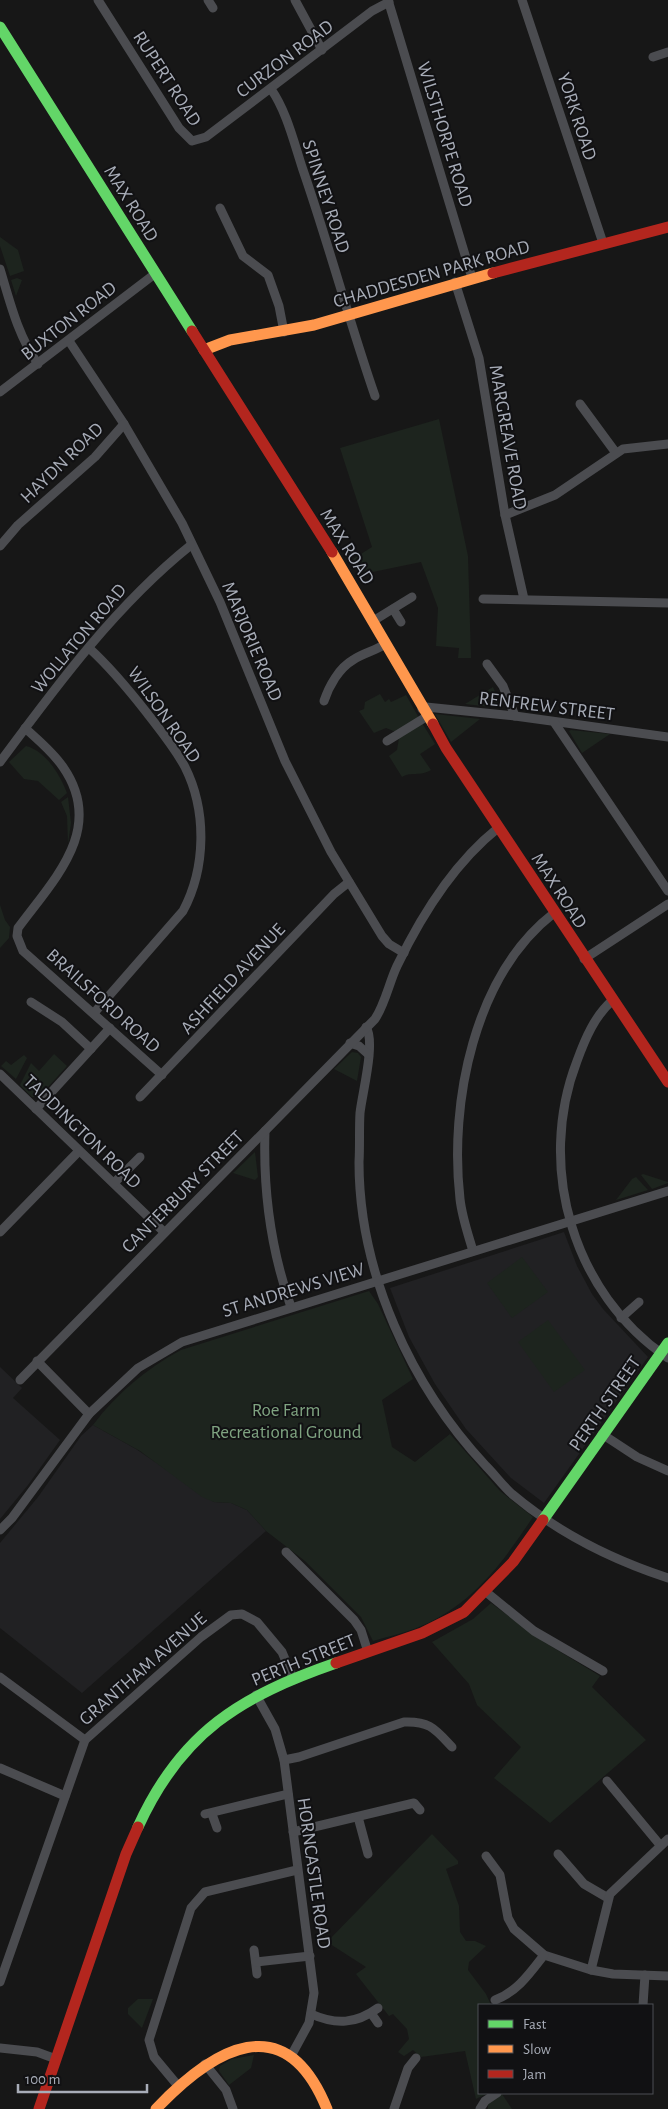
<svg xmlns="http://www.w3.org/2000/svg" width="668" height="2109" viewBox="0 0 668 2109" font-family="'Alegreya Sans',sans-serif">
<rect width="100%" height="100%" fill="#171717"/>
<!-- built -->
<g fill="#212123">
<path d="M564 1232 577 1266 592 1294 603 1309 648 1357 544 1503 511 1478 466 1429 435 1384 409 1337 390 1288Z"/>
<path d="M0 1367 22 1388 13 1398 60 1440 28 1485 0 1519Z"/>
<path d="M93 1425 136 1449 214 1502 231 1503 247 1510 266 1531 82 1693 0 1628V1543L38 1497 81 1436Z"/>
</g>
<!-- green -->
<g fill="#1d241e">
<path d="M0 237 18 250 24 271 10 276 0 246Z"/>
<path d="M17 278 22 280 16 296 11 280Z"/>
<path d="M439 419 468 556 471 658H458L459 648 436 646 438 608 421 562 363 574 353 559 372 547 340 448Z"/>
<path d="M493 687 501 705 499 708 465 704Z"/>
<path d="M380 694 385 702 389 699 391 702 406 695 419 718 396 732 386 728 374 733 359 711 364 709 365 702Z"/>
<path d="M435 714 480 719 451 742Z"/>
<path d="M422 723 435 744 420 754 431 770C419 777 412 771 402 777L389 756 397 750 399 738Z"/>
<path d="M571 730 610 734 582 753 569 731Z"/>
<path d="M26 746C46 751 60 775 67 793L59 800 38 781 24 779 9 762Z"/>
<path d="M68 797 71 823 68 844 67 816 61 802Z"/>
<path d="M0 905 5 920 10 927 9 938 0 948Z"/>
<path d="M352 1052 358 1053 361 1057 357 1081 334 1069Z"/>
<path d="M54 1054 67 1066 39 1097H32L20 1085 31 1063 39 1071Z"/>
<path d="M24 1055 27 1058 16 1079 1 1066 6 1061 11 1065Z"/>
<path d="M255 1152 258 1177 255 1180 233 1173Z"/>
<path d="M643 1174 668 1182V1183L652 1189 641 1175Z"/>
<path d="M636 1177 648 1190 616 1200 632 1179Z"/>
<path d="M522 1257 548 1292 512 1318 487 1283Z"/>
<path d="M369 1291 378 1304 413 1379 382 1400 392 1447 415 1462 450 1434 500 1491 533 1517C503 1562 473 1604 421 1626 406 1633 389 1636 373 1641L361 1617 305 1561 266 1531 247 1510 231 1503 214 1502 202 1497 140 1451 93 1425C117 1393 146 1369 181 1350Z"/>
<path d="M548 1320 585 1370 554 1392 518 1342Z"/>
<path d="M491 1603 544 1642 600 1676 592 1687 646 1740 550 1823 494 1778 521 1747 477 1705 469 1684 432 1642 473 1619Z"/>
<path d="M432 1834 458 1861V1864L446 1869 459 1906 460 1932 466 1941H475L486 1946 469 1962 468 1970 486 1994 491 2005H479V2093H488L476 2099 465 2051 421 2057 413 2050 404 2056 398 2052 409 2039 407 2029 393 2014 389 2016 356 1974 366 1967 327 1942Z"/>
<path d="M138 1999H153L142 2028 128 2014V2008Z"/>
<path d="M254 2055 251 2068 229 2085 219 2071 220 2066 232 2059Z"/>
<path d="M502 2094 512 2109H488V2100Z"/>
</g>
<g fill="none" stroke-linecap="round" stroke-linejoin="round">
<!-- street -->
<g stroke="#4b4c50" stroke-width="9">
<path d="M98 0 179 128 192 141 206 137 372 11 389 2"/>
<path d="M208 0 213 8"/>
<path d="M295 0 322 50"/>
<path d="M388 0 472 278"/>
<path d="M522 0 603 243"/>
<path d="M653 57 668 52"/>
<path d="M271 89C287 112 294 143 303 170 329 245 349 321 375 396"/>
<path d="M220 208 243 256 268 275 279 306 284 332"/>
<path d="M0 269C10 302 18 336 38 364"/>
<path d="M455 282 479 358 505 515 524 599"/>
<path d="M69 341 124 424 182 523 220 602 285 761 331 852 382 936 389 944 404 953"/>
<path d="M0 392 156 273"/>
<path d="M580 404 616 453"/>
<path d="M505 515 555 495 623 449 668 444"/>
<path d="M0 546 18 525 95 457 124 424"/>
<path d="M483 599 668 603"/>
<path d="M393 609 401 622"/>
<path d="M373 621 412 597"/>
<path d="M89 648C111 668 129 690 147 713 160 730 175 748 185 767 207 811 206 868 183 911L94 1013"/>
<path d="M487 664 503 686 515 716"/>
<path d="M324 701C329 686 339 668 353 660 363 653 375 651 385 644"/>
<path d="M422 709 426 707 515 716 668 737"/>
<path d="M554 722 668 891"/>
<path d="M25 728C38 740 53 752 63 767 106 829 54 879 18 928L17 936 23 951 162 1075"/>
<path d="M387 741 426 717"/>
<path d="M0 762C57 685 116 605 191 545"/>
<path d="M584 959 668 904"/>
<path d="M613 1000C595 1015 585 1039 577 1061 536 1167 573 1294 668 1358"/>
<path d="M31 1002 62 1022 91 1049"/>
<path d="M366 1027C376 1042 362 1094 360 1113 359 1129 360 1146 359 1162 359 1273 411 1386 486 1466 495 1475 503 1486 512 1494 557 1532 613 1560 668 1578"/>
<path d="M350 1043 359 1046 368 1054"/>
<path d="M0 1074 164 1232"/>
<path d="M140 1097 334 894 349 882"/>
<path d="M36 1109 110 1028"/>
<path d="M265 1131C263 1192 271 1250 291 1307"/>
<path d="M114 1183 140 1157"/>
<path d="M0 1232 79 1151"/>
<path d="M473 1251C468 1234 462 1217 460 1199 449 1103 474 975 554 913"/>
<path d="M621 1318 639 1302"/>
<path d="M37 1361 89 1414"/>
<path d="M20 1380 375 1019C385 1004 389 983 397 966 421 916 453 864 498 828"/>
<path d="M602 1434 637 1457 668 1471"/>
<path d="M0 1530 12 1518 89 1414 138 1368 182 1342 668 1191"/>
<path d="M286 1552 354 1620 361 1630 368 1652"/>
<path d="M486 1592 534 1631 603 1671"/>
<path d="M0 1677 85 1740"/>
<path d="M256 1695 275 1729 284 1760 314 1993 309 2023 291 2056"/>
<path d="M284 1760 299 1757 404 1722C430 1721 435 1729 452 1747"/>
<path d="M0 1768 65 1796"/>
<path d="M607 1781 660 1845"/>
<path d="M205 1814 288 1794"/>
<path d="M212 1814 217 1828"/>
<path d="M358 1817 368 1854"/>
<path d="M293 1832 414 1803 420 1810"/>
<path d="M558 1854 584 1884 608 1898"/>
<path d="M486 1856 500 1875 508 1918 514 1929 544 1955 591 1970 613 1974 668 1976"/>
<path d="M254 1950 257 1974"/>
<path d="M256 1962 310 1956"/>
<path d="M591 1970 610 1894 668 1839"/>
<path d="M0 1982 85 1740 201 1637 231 1615 242 1614 257 1622 282 1652 293 1678"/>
<path d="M495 2000C517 1992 530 1973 544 1955"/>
<path d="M643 2005 645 1975"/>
<path d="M371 2013 378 2023"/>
<path d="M311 2014C336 2025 356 2024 378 2008"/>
<path d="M0 2048 37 2052 56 2059"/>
<path d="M205 2064 226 2090 233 2109"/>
<path d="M179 2087 154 2057 149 2040 191 1908 205 1892 297 1870"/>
<path d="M394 2109 408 2068 416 2058"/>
<path d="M480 2109 485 2101 497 2093"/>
</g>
<!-- fast -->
<g stroke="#63d668" stroke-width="11">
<path d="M0 27 192 331"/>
<path d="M543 1520 668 1343"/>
<path d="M138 1827C181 1732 241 1696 336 1663"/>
</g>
<!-- slow -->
<g stroke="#ff974d" stroke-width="11">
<path d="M204 350 230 340 314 325 493 273"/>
<path d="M332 552 433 724"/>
<path d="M156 2109C213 2049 285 2005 327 2109"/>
</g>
<!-- jam -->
<g stroke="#b3261e" stroke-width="11">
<path d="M493 273 668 227"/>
<path d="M192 331 332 552"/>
<path d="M433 724 446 748 668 1082"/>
<path d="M336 1663 422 1633 464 1612 513 1562 543 1520"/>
<path d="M39 2109 126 1854 138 1827"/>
</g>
</g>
<g text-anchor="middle" stroke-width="4" stroke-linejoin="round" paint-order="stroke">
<!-- street labels -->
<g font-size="19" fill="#a8adb8" stroke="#111113">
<text transform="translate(284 58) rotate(-37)" y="7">CURZON ROAD</text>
<text transform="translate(168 78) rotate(57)" y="7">RUPERT ROAD</text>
<text transform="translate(578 116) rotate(72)" y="7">YORK ROAD</text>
<text transform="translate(446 134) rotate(73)" y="7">WILSTHORPE ROAD</text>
<text transform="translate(327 196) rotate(72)" y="7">SPINNEY ROAD</text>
<text transform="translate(132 203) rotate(58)" y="7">MAX ROAD</text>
<text transform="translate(431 273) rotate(-16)" y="7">CHADDESDEN PARK ROAD</text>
<text transform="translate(68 320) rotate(-38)" y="7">BUXTON ROAD</text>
<text transform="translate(509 437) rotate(80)" y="7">MARGREAVE ROAD</text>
<text transform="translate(61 462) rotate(-44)" y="7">HAYDN ROAD</text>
<text transform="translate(348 546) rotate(58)" y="7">MAX ROAD</text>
<text transform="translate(78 638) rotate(-50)" y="7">WOLLATON ROAD</text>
<text transform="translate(253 641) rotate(67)" y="7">MARJORIE ROAD</text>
<text transform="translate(547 705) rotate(7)" y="7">RENFREW STREET</text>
<text transform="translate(165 714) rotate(55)" y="7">WILSON ROAD</text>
<text transform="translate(560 890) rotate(57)" y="7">MAX ROAD</text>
<text transform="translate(232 978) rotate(-47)" y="7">ASHFIELD AVENUE</text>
<text transform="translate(104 1000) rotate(42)" y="7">BRAILSFORD ROAD</text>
<text transform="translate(83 1131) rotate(44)" y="7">TADDINGTON ROAD</text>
<text transform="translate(182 1191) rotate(-45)" y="7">CANTERBURY STREET</text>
<text transform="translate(293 1289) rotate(-17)" y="7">ST ANDREWS VIEW</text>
<text transform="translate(604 1403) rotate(-55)" y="7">PERTH STREET</text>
<text transform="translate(303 1659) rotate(-22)" y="7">PERTH STREET</text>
<text transform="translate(142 1668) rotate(-41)" y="7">GRANTHAM AVENUE</text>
<text transform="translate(315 1873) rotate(82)" y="7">HORNCASTLE ROAD</text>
</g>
<!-- park labels -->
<g font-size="19" fill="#7fa381" stroke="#111113">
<text x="286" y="1416">Roe Farm<tspan x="286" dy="22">Recreational Ground</tspan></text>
</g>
</g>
<!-- legend -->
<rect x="478" y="2004" width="175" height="90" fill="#111113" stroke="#4d4f55"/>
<rect x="488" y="2020" width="25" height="8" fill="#63d668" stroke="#4d4f55"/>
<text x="523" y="2029" font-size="15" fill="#a8adb8">Fast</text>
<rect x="488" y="2045" width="25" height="8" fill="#ff974d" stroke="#4d4f55"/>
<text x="523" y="2054" font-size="15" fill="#a8adb8">Slow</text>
<rect x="488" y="2070" width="25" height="8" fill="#b3261e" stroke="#4d4f55"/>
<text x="523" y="2079" font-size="15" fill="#a8adb8">Jam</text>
<!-- scale -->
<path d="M18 2084v8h129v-8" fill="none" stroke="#a8adb8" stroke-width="2.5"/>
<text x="25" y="2084" font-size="15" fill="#a8adb8" stroke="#111113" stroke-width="4" paint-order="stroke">100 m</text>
</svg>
